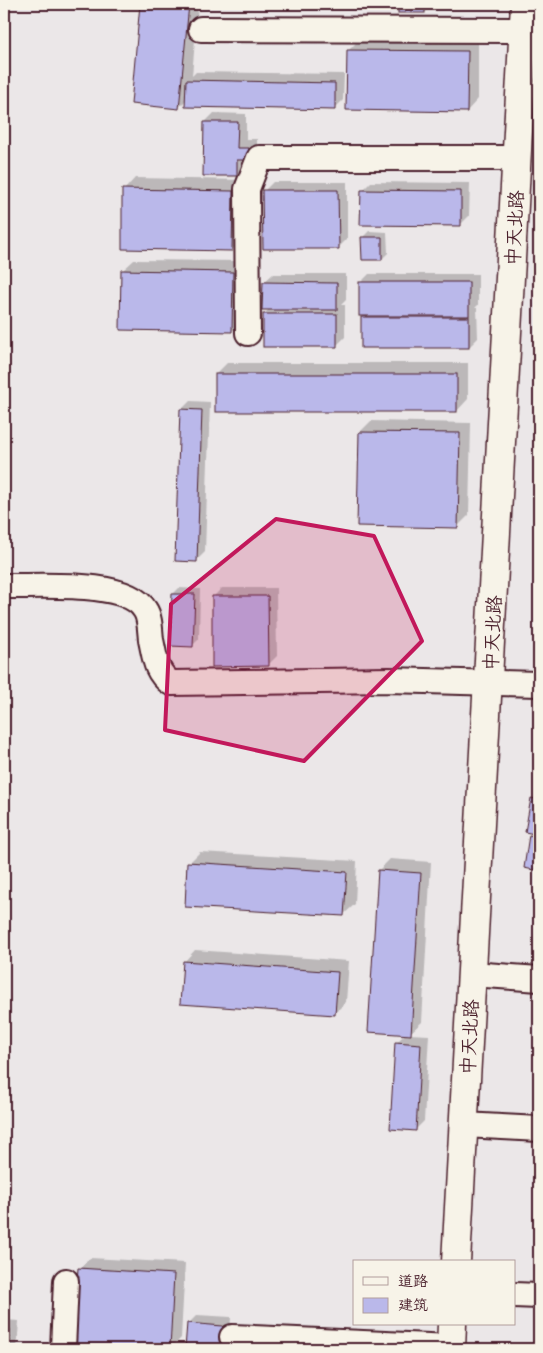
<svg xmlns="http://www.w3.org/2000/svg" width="543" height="1353" viewBox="0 0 543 1353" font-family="'Architects Daughter','LXGW WenKai TC',sans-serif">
<rect width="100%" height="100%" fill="#ebe7e8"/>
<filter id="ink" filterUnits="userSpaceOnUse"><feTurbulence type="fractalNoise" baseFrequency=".02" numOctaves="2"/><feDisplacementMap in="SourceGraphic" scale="10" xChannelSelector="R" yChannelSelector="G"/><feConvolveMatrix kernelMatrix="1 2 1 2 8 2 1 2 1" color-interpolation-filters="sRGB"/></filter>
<g filter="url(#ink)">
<!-- shadow -->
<g fill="#0003">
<path d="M141 4H198L192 76 196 72 344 74 343 100 334 109 187 99 178 108 132 103Z"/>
<path d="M399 4H433L425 12H399Z"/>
<path d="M360 39 478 41V99L467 111 348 51Z"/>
<path d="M214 113 246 114V139H257V150L245 159V166L236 175 205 122Z"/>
<path d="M135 178 244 180 243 238 232 250 124 190Z"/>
<path d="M273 182H347V239L338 248 264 191Z"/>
<path d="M371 182 470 183 469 216 460 225 362 191Z"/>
<path d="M369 231 387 232 388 253 382 259 363 237Z"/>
<path d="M134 260 244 261 243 320 232 331 122 271Z"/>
<path d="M273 274H346V300L341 305H345V337L336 346 264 314 270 308 264 282Z"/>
<path d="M369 274H478V305L475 308H477L478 338 469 347 362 317 365 314 360 283Z"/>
<path d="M227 363H468V399L457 411 216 374Z"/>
<path d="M190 401 210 402 205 552 196 561 181 410Z"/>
<path d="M371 421 471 423 469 515 458 526 360 432Z"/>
<path d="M179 588 200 589 199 639 193 645 173 594Z"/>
<path d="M222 588H276L277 656 268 665 213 597Z"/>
<path d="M538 793H539V869L525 867 531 836 533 833 532 799Z"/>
<path d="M200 852 357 861 355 904 343 915 189 863Z"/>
<path d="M390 859 431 862 422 1022 409 1034 429 1035 424 1121 415 1130 396 1043 406 1033 379 870Z"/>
<path d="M195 950 349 961 346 1002 335 1013 184 962Z"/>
<path d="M90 1258 185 1263 181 1338 170 1349H83L87 1345 79 1269Z"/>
<path d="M197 1315 231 1317 229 1349H187L188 1324Z"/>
<path d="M4 1320 19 1321 17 1349H4Z"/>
</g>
<!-- building -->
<g fill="#bab8ea" stroke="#4a1f2b">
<path d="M140 4H189L179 109 131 104Z"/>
<rect x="398" y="4" width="27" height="9"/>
<path d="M347 50 468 51 467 112 346 110Z"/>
<path d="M186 80 335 83V110L185 107Z"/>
<path d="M204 122H238L237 148H249V160H237V176H203Z"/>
<path d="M122 189 233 191 232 251 122 249Z"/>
<path d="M262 190H338L339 249H263Z"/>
<path d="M361 190 461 191V226L360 225Z"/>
<path d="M361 237H382V260H362Z"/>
<path d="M121 270 233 272 232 332 120 330Z"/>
<path d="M263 282 337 283V310H262Z"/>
<rect x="359" y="282" width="110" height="34"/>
<rect x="263" y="314" width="74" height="33"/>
<rect x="361" y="317" width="108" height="31"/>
<rect x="215" y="374" width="242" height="38"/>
<path d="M180 409 202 410 197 562 175 561Z"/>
<path d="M359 432 460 433 458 528 357 526Z"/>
<path d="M172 594H195L193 647 170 646Z"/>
<path d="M212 596H268L269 666 212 667Z"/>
<path d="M531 798 539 800V835L525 832Z"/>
<path d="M529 835 539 837V871L524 868Z"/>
<path d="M187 862 347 872 344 916 185 907Z"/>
<path d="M378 870 421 873 411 1035 368 1032Z"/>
<path d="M183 961 338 972 335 1015 180 1004Z"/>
<path d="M395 1042 421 1044 416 1131 390 1129Z"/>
<path d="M78 1268 174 1274 170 1349 73 1345Z"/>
<path d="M187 1323 223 1326 221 1349H185Z"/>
<path d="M4 1329H10L9 1349H4Z"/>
</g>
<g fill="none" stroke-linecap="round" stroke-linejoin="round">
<!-- minor casing -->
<g stroke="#4a1f2b" stroke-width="28">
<g id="minor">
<path d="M201 29 539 30"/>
<path d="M248 333 247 189 259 158H518"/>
<path d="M4 586C38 587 127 579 145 610 150 617 150 631 151 640 155 657 155 672 171 683L389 680 539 684"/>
<path d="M472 974 539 979"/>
<path d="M464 1125 539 1129"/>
<path d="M514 1295 539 1296"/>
<path d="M232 1337 451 1347"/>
<path d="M63 1349 66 1281"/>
</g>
</g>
<!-- major casing -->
<g stroke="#4a1f2b" stroke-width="31">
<g id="major">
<path d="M456 1262 525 4"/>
<path d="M451 1349 452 1324"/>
</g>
</g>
<!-- minor -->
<use href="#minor" stroke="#f7f3e8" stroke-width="24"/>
<!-- major -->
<use href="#major" stroke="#f7f3e8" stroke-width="28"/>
</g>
</g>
<!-- marked area -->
<path fill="#c2185b" fill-opacity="0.2" stroke="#c2185b" stroke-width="4" stroke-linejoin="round" d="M276 519 374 536 422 641 304 761 165 730 171 604Z"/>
<g text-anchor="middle" stroke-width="4.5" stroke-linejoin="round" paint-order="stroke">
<!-- street labels -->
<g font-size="19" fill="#4a1f2b" stroke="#f7f3e8">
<text transform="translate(514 228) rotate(-87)" y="7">中天北路</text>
<text transform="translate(492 633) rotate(-87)" y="7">中天北路</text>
<text transform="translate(469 1037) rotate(-87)" y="7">中天北路</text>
</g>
</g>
<!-- margin -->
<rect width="543" height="1353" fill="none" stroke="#f7f3e8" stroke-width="20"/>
<rect x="10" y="10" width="523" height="1333" fill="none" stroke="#4a1f2b" stroke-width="2" filter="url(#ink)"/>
<!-- legend -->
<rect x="353" y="1260" width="162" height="65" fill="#f7f3e8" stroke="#b29e9c"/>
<rect x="363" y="1277" width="25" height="8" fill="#f7f3e8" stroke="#b29e9c"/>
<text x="398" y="1286" font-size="15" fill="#4a1f2b">道路</text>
<rect x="363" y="1298" width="25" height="15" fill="#bab8ea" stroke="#b29e9c"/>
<text x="398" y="1310" font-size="15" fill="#4a1f2b">建筑</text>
</svg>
